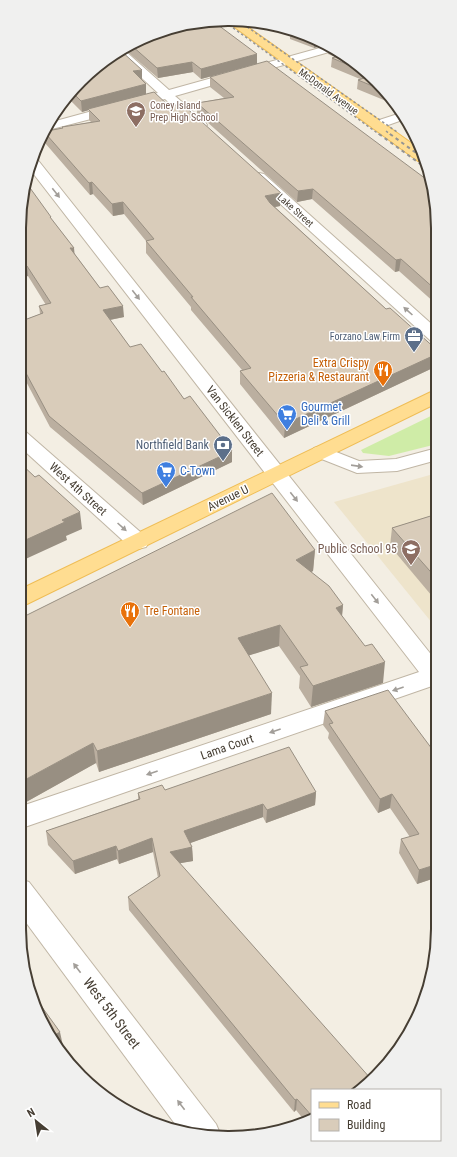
<svg xmlns="http://www.w3.org/2000/svg" width="457" height="1157" viewBox="0 0 457 1157" font-family="'Roboto Condensed',sans-serif">
<rect width="100%" height="100%" fill="#f3eee3"/>
<!-- education -->
<path fill="#eee4cb" d="M437 473V629L334 502Z"/>
<!-- green -->
<path fill="#cfeca7" d="M437 413V444L389 456 363 453 361 450Z"/>
<g fill="none" stroke-linecap="round" stroke-linejoin="round">
<!-- minor casing -->
<g stroke="#c0b6a5" stroke-width="2">
<g id="minor">
<path d="M327 46 336 50 175 96 205 122 207 125 205 128H197L165 99 157 101 153 100 151 97 153 94 158 93 116 54 123 49 169 90Z"/>
<path d="M118 104 122 105 124 108 122 111 48 130 52 122Z"/>
<path d="M401 113 405 119 377 129 373 128 371 125 373 122Z"/>
<path d="M34 158 37 159 437 662V688L432 686 19 829V807L419 672 29 168Z"/>
<path d="M259 173 264 174 436 328 437 342 431 341 254 180 252 177 254 174Z"/>
<path d="M19 430 26 432 146 537 149 542 146 547 138 549 130 547 19 446Z"/>
<path d="M321 446 359 461 396 459 437 448V460L397 471 357 473 314 456 311 452 314 448Z"/>
<path d="M19 879 29 882 216 1124 221 1136H201L178 1128 19 913Z"/>
</g>
</g>
<!-- major casing -->
<g stroke="#efbd55" stroke-width="2">
<g id="major">
<path d="M229 23H242L421 150 424 162 418 161Z"/>
<path d="M437 391V403L27 604 19 607V590L431 392Z"/>
</g>
</g>
<!-- minor -->
<use href="#minor" fill="#fff" fill-rule="evenodd"/>
<!-- major -->
<use href="#major" fill="#ffdd91" fill-rule="evenodd"/>
<!-- rail-far1 -->
<g stroke="#949494" stroke-width="1.5" stroke-dasharray="2.5 2.5" stroke-linecap="butt">
<path d="M225 22 380 135"/>
<path d="M243 24 397 132"/>
<path d="M386 131 391 135"/>
</g>
<!-- rail -->
<g stroke="#949494" stroke-width="2" stroke-dasharray="3.5 3.5" stroke-linecap="butt">
<path d="M379 134 426 168"/>
<path d="M390 134 423 158"/>
</g>
</g>
<!-- wall -->
<g fill="#bbafa0">
<path d="M201 21 257 54V64L201 79 193 72 158 78 123 48Z"/>
<path d="M290 30H291L325 45 314 48 290 39Z"/>
<path d="M328 47 345 54 386 91 396 105 357 89 358 80 360 79 331 67 332 58 335 57 328 54Z"/>
<path d="M120 50 142 81 146 94 169 106 280 206 275 207 386 309 437 350V366L284 438 240 384V371L242 370 191 310V307L146 253V241L124 214 113 216 93 194 90 195 45 143V137L47 131 62 128V127L91 122 89 120V110L82 112 67 97Z"/>
<path d="M210 77 436 201V304L399 271 395 272 312 199 297 202 197 113V103L224 98 210 87Z"/>
<path d="M51 217V219L74 248V253L100 288 124 317 110 320 130 347 162 372 184 399 232 462 143 505 50 427 20 370H19V322L40 314 39 306 46 305 28 276 19 278V228Z"/>
<path d="M437 514V602L390 546 392 528Z"/>
<path d="M315 550 313 571 311 572 343 605 342 616 383 683 311 707 299 688 300 676 279 646 249 655 271 714 99 772 96 763 19 806Z"/>
<path d="M325 711 438 757V877L417 884 399 853 401 839 410 837 390 808 378 813 328 738 329 733 323 725Z"/>
<path d="M165 790 316 792 315 805 266 823 263 817 190 843 192 847 193 861 180 863 312 1116 304 1120 296 1110 294 1112 129 910 128 897 158 878 153 852 119 864 117 859 75 874 48 845 46 831 138 799V793Z"/>
<path d="M434 959 431 983 428 988 430 982 426 979 430 962Z"/>
</g>
<!-- shaded-wall -->
<g fill="#988f82">
<path d="M314 40 325 45 314 48Z"/>
<path d="M257 54V64L201 79V69Z"/>
<path d="M192 62 193 72 158 78 157 68Z"/>
<path d="M142 70V80L133 71Z"/>
<path d="M146 84V95L88 109 89 110 82 112 81 101Z"/>
<path d="M92 182 93 194 90 195 89 183Z"/>
<path d="M313 189 312 199 297 202 298 191Z"/>
<path d="M281 193 280 206 264 209 265 196Z"/>
<path d="M123 202 124 214 113 216 112 204Z"/>
<path d="M70 248H74L75 258Z"/>
<path d="M401 259 399 271 395 272 396 260Z"/>
<path d="M27 266 28 276 19 278V267Z"/>
<path d="M123 306 124 317 104 321 103 310Z"/>
<path d="M437 354V366L284 438 285 424Z"/>
<path d="M232 451V462L143 505 142 493Z"/>
<path d="M80 512 82 529 66 536 67 540 19 562V543L62 520Z"/>
<path d="M315 550 313 571 295 581 296 560Z"/>
<path d="M343 605 341 626 336 608Z"/>
<path d="M280 625 279 646 238 659V638Z"/>
<path d="M385 662 383 683 311 707 313 686Z"/>
<path d="M272 693 271 714 99 772 97 751Z"/>
<path d="M93 743 96 763 19 806V783Z"/>
<path d="M316 792 315 805 266 823 267 810Z"/>
<path d="M392 794 390 808 378 813 380 799Z"/>
<path d="M263 804V817L185 845 184 831Z"/>
<path d="M152 838 153 852 119 864 118 851Z"/>
<path d="M116 846 117 859 75 874 73 861Z"/>
<path d="M192 847 193 861 170 865V852Z"/>
<path d="M438 864V877L417 884 419 870Z"/>
<path d="M60 1032 63 1046 60 1048 53 1036Z"/>
<path d="M297 1099 296 1110 294 1112 295 1100Z"/>
</g>
<!-- building -->
<g fill="#d9ccba" stroke="#988f82">
<path d="M201 21 214 22 257 54 201 69 192 62 157 68 131 45Z"/>
<path d="M120 50 142 70 133 71 146 84 81 101 72 92Z"/>
<path d="M345 54 365 72 332 58Z"/>
<path d="M267 61 430 182 436 201V290L401 259 396 260 313 189 298 191 197 103 234 97 210 77Z"/>
<path d="M370 76 386 91 387 92 358 80Z"/>
<path d="M154 92 169 106 182 104 281 193 265 196 270 203 386 309 390 308 437 350V354L285 424 240 371 251 368 191 297H193L146 241 154 239 123 202 112 204 92 182 89 183 46 134 47 131 63 128 62 127 100 121 88 109Z"/>
<path d="M25 181 51 217H50L74 248H70L100 288 108 286 123 306 103 310 130 347 141 344 162 372 164 371 184 399 190 396 232 451 142 493 49 416 19 360V322L43 313 39 306 51 303 27 266 19 267V228Z"/>
<path d="M19 462 35 477 39 475 80 512 62 520 65 522 19 543Z"/>
<path d="M272 493 315 550 296 560 329 586 343 605 336 608 365 646 372 644 385 662 313 686 300 667 308 665 280 625 238 638 272 693 97 751 93 743 19 783V619Z"/>
<path d="M437 514V579L392 528Z"/>
<path d="M388 690 438 757V864L419 870 401 839 419 834 392 794 380 799 329 724 333 723 325 711Z"/>
<path d="M289 747 316 792 267 810 263 804 184 831 192 847 170 852 371 1079 358 1090H312V1116L297 1099 295 1100 128 897 160 876 152 838 118 851 116 846 73 861 46 831 140 799 138 793 162 785 165 790Z"/>
<path d="M434 959 433 965 430 962Z"/>
<path d="M29 989 60 1032 53 1036 30 996Z"/>
</g>
<!-- one-way arrows -->
<defs><path id="oneway-solid" d="M-6-.8H1V-3.2L6.5 0L1 3.2V.8H-6Z"/></defs>
<g fill="#a29e99">
<use href="#oneway-solid" transform="translate(56 193) rotate(52)"/>
<use href="#oneway-solid" transform="translate(136 295) rotate(52)"/>
<use href="#oneway-solid" transform="translate(408 311) rotate(-138)"/>
<use href="#oneway-solid" transform="translate(357 466) rotate(8)"/>
<use href="#oneway-solid" transform="translate(294 497) rotate(52)"/>
<use href="#oneway-solid" transform="translate(122 527) rotate(42)"/>
<use href="#oneway-solid" transform="translate(375 599) rotate(52)"/>
<use href="#oneway-solid" transform="translate(398 689) rotate(161)"/>
<use href="#oneway-solid" transform="translate(275 731) rotate(161)"/>
<use href="#oneway-solid" transform="translate(152 773) rotate(161)"/>
<use href="#oneway-solid" transform="translate(77 968) rotate(-127)"/>
<use href="#oneway-solid" transform="translate(181 1105) rotate(-127)"/>
</g>
<!-- icons -->
<defs>
<g id="school-pin" transform="scale(1)"><path d="M0 17L-7.5 6A9.5 9.5 0 1 1 7.5 6Z" fill="#8d6e63" stroke="#fff"/><path d="M0-5L7-2L0 1L-7-2ZM-4 1L0 2.5L4 1V4Q0 6-4 4Z" fill="#fff"/></g>
<g id="office-pin" transform="scale(1)"><path d="M0 17L-7.5 6A9.5 9.5 0 1 1 7.5 6Z" fill="#5c6f8a" stroke="#fff"/><path d="M-6-3h4V-5.5h4V-3h4V5H-6ZM-1-4.5V-3h2v-1.5ZM-6 0V1H6V0Z" fill="#fff"/></g>
<g id="restaurant-pin" transform="scale(1)"><path d="M0 17L-7.5 6A9.5 9.5 0 1 1 7.5 6Z" fill="#e8710a" stroke="#fff"/><path d="M-5-6h1v4h1v-4h1v4h1v-4h1v5L-1.5 .5V6h-2V.5L-5-1ZM5-6V6H3V1.5H1.5Q1.5-4 5-6Z" fill="#fff"/></g>
<g id="supermarket-pin" transform="scale(1)"><path d="M0 17L-7.5 6A9.5 9.5 0 1 1 7.5 6Z" fill="#3f7fe0" stroke="#fff"/><path d="M-6-5.5h2.5l.6 2H6L4.5 2H-2.5L-4.4-4H-6ZM-1.5 3.2a1.3 1.3 0 1 0 .1 0ZM3 3.2a1.3 1.3 0 1 0 .1 0Z" fill="#fff"/></g>
<g id="bank-pin" transform="scale(1)"><path d="M0 17L-7.5 6A9.5 9.5 0 1 1 7.5 6Z" fill="#5c6f8a" stroke="#fff"/><path d="M-6-4H6V4H-6ZM0-2.3a2.3 2.3 0 1 0 0 4.6a2.3 2.3 0 1 0 0-4.6Z" fill="#fff"/></g>
</defs>
<g fill-rule="evenodd">
<use href="#school-pin" x="136" y="111"/>
<use href="#office-pin" x="414" y="336"/>
<use href="#restaurant-pin" x="383" y="370"/>
<use href="#supermarket-pin" x="287" y="414"/>
<use href="#bank-pin" x="223" y="445"/>
<use href="#supermarket-pin" x="166" y="471"/>
<use href="#school-pin" x="411" y="549"/>
<use href="#restaurant-pin" x="130" y="611"/>
</g>
<g text-anchor="middle" stroke-width="3" stroke-linejoin="round" paint-order="stroke">
<!-- far-street labels -->
<g font-size="10" fill="#463e33" stroke="#fff">
<text transform="translate(329 91) rotate(36)" y="4">McDonald Avenue</text>
<text transform="translate(296 210) rotate(42)" y="4">Lake Street</text>
</g>
<!-- far-education labels -->
<g font-size="10" fill="#785e54" stroke="#fff" text-anchor="start">
<text x="150" y="109">Coney Island<tspan x="150" dy="12">Prep High School</tspan></text>
</g>
<!-- far-service labels -->
<g font-size="10" fill="#4e5e75" stroke="#fff" text-anchor="end">
<text x="400" y="340">Forzano Law Firm</text>
</g>
<!-- food labels -->
<g font-size="12" fill="#c56008" stroke="#fff" text-anchor="end">
<text x="369" y="367">Extra Crispy<tspan x="369" dy="14">Pizzeria &amp; Restaurant</tspan></text>
<text x="144" y="615" text-anchor="start">Tre Fontane</text>
</g>
<!-- shop labels -->
<g font-size="12" fill="#366cbe" stroke="#fff" text-anchor="start">
<text x="301" y="411">Gourmet<tspan x="301" dy="14">Deli &amp; Grill</tspan></text>
<text x="180" y="475">C-Town</text>
</g>
<!-- street labels -->
<g font-size="12" fill="#463e33" stroke="#fff">
<text transform="translate(235 421) rotate(52)" y="4">Van Sicklen Street</text>
<text transform="translate(78 489) rotate(42)" y="4">West 4th Street</text>
<text transform="translate(228 498) rotate(-26)" y="4">Avenue U</text>
<text transform="translate(227 747) rotate(-19)" y="4">Lama Court</text>
</g>
<!-- service labels -->
<g font-size="12" fill="#4e5e75" stroke="#fff" text-anchor="end">
<text x="209" y="449">Northfield Bank</text>
</g>
<!-- education labels -->
<g font-size="12" fill="#785e54" stroke="#fff" text-anchor="end">
<text x="397" y="553">Public School 95</text>
</g>
<!-- near-street labels -->
<g font-size="14" fill="#463e33" stroke="#fff">
<text transform="translate(112 1013) rotate(53)" y="5">West 5th Street</text>
</g>
</g>
<!-- crop -->
<path d="M0 0H457V1157H0ZM228 26H229A202 202 0 0 1 431 228V929A202 202 0 0 1 229 1131H228A202 202 0 0 1 26 929V228A202 202 0 0 1 228 26Z" fill="#f0f0ef" fill-rule="evenodd"/>
<path fill="none" stroke="#463e33" stroke-width="2" d="M228 26H229A202 202 0 0 1 431 228V929A202 202 0 0 1 229 1131H228A202 202 0 0 1 26 929V228A202 202 0 0 1 228 26Z"/>
<!-- legend -->
<rect x="311" y="1089" width="130" height="52" fill="#ffffff" stroke="#b5b2ad"/>
<rect x="319" y="1102" width="20" height="6" fill="#ffdd91" stroke="#b5b2ad"/>
<text x="347" y="1109" font-size="12" fill="#463e33">Road</text>
<rect x="319" y="1119" width="20" height="12" fill="#d9ccba" stroke="#b5b2ad"/>
<text x="347" y="1129" font-size="12" fill="#463e33">Building</text>
<!-- north arrow -->
<g transform="translate(36 1121) rotate(330)" stroke="#ffffff" stroke-width="3" paint-order="stroke">
<path d="M0-3L7 15L0 10L-7 15Z" fill="#463e33"/>
<text y="-6" font-size="11" font-weight="bold" text-anchor="middle" fill="#463e33">N</text>
</g>
</svg>
